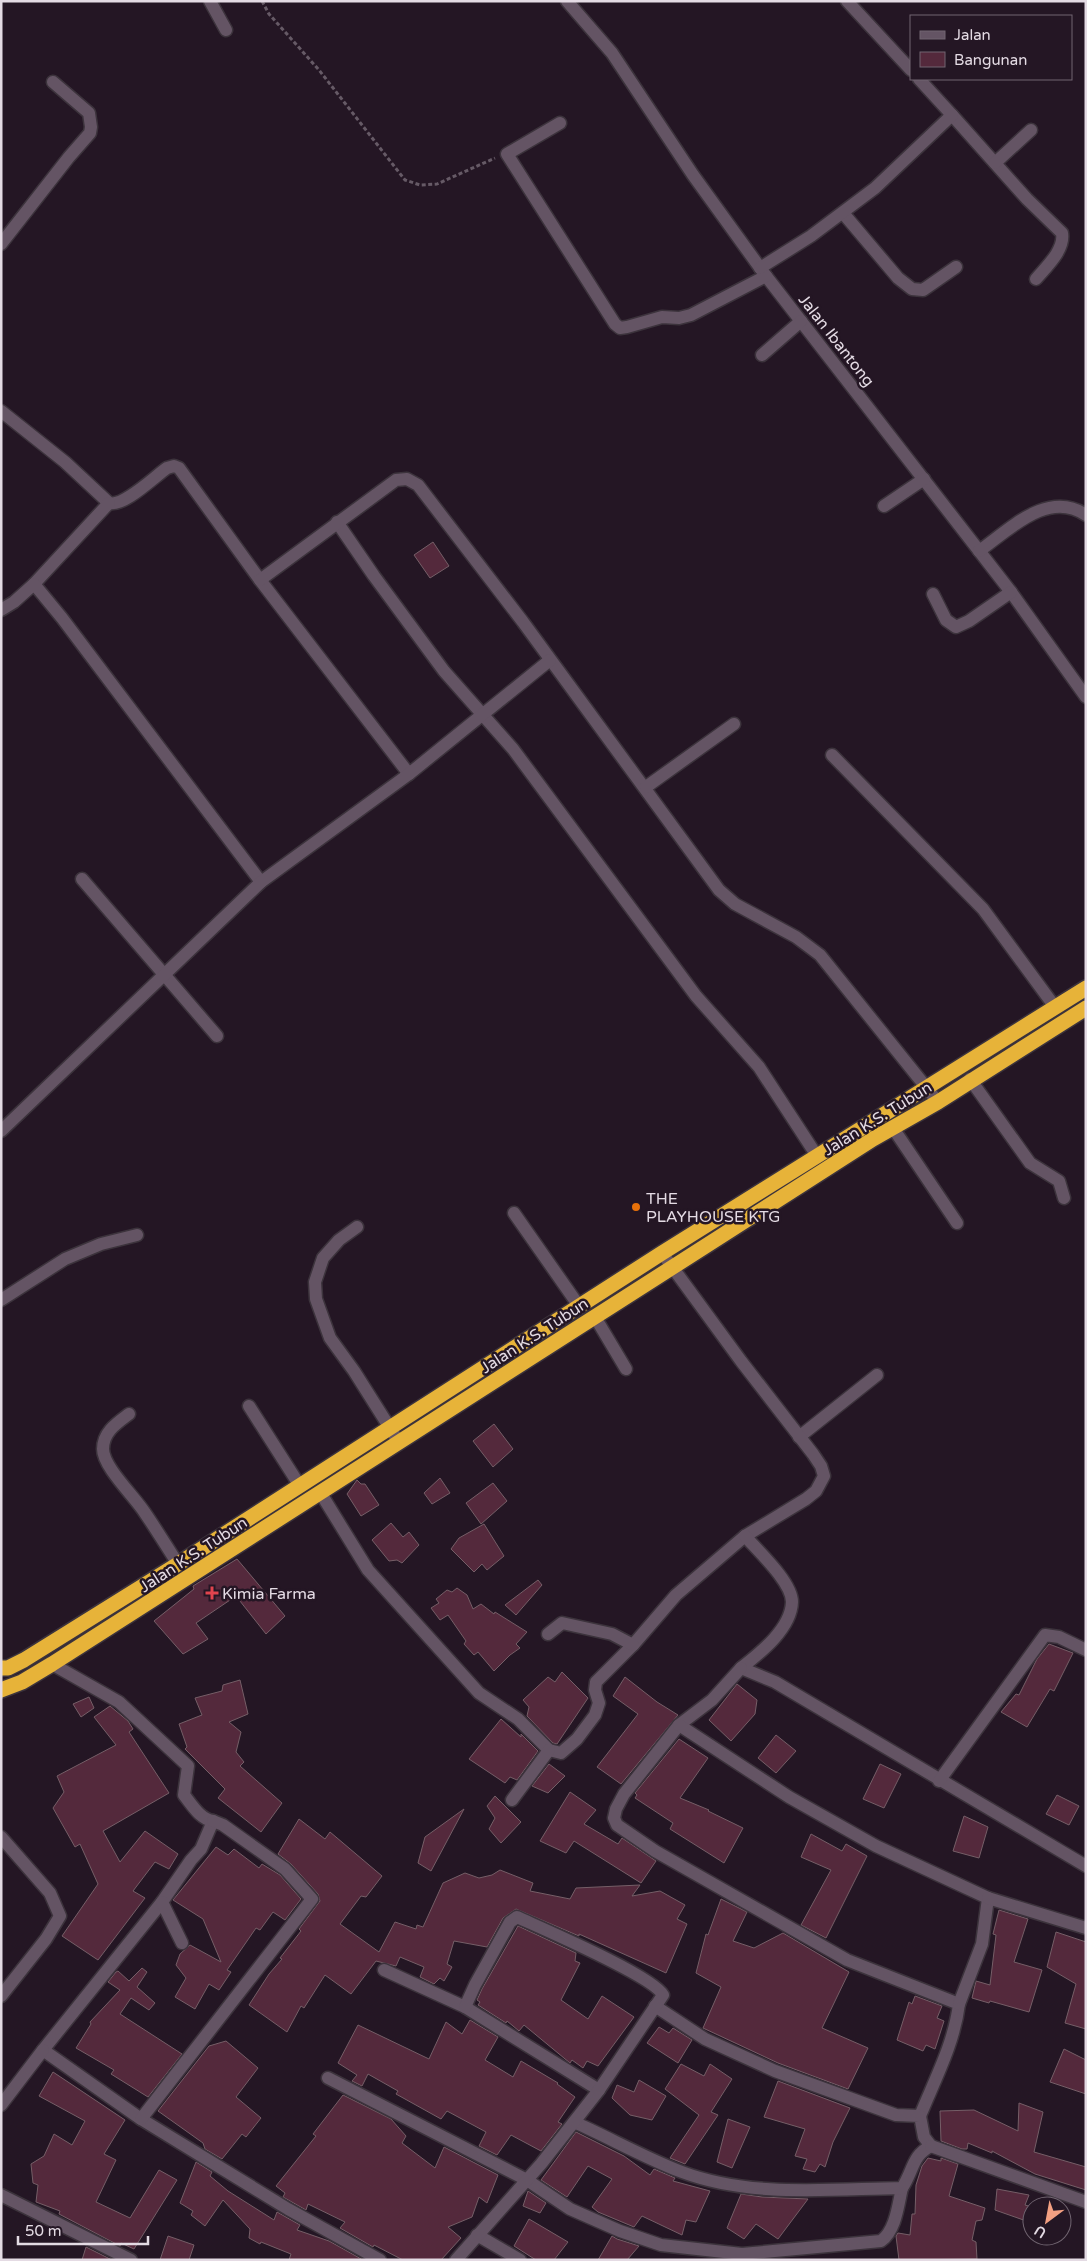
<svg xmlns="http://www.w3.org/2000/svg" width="1087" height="2261" viewBox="0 0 1087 2261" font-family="'Varela Round',sans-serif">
<rect width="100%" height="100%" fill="#241624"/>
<!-- building -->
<g fill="#54293c" stroke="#755e67">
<path d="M433 542 449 566 430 578 414 555Z"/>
<path d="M494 1424 513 1449 493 1467 473 1441Z"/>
<path d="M440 1478 450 1493 432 1504 424 1493Z"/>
<path d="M357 1480 361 1484H365L379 1505 361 1516 347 1494Z"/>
<path d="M493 1483 507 1501 481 1524 466 1503Z"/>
<path d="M391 1523 403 1537 409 1532 419 1545 402 1563 397 1560 389 1561 372 1540Z"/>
<path d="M484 1524 504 1556 487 1570 482 1564 474 1572 451 1549 459 1538Z"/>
<path d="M237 1559 285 1616 266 1634 236 1596 196 1623 208 1639 183 1654 154 1621 194 1589 193 1586Z"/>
<path d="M538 1580 542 1585 516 1615 505 1605Z"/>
<path d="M457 1588 467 1595 473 1609 481 1604 494 1614 495 1612 527 1632 516 1644 520 1648 510 1655 494 1671 478 1652 474 1655 464 1644 466 1641 448 1615 440 1620 431 1608 439 1603 436 1599 447 1590 452 1592Z"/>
<path d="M1049 1644 1073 1653 1054 1691 1050 1689 1027 1727 1001 1712 1016 1694 1019 1695 1037 1659Z"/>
<path d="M562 1672 588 1698 557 1744 553 1743 527 1716 529 1707 523 1700 548 1677 555 1682Z"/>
<path d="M625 1677 657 1702 678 1715 621 1784 597 1767 638 1714 613 1696Z"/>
<path d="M240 1680 248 1714 229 1722 241 1732 236 1752 244 1762 240 1766 282 1803 261 1832 218 1798 225 1789 185 1749 187 1747 179 1724 202 1715 195 1698 222 1691 223 1685Z"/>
<path d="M737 1684 757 1700 755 1714 731 1741 709 1720Z"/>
<path d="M89 1697 94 1708 81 1717 73 1704Z"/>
<path d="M110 1706 128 1721 133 1729 129 1732 169 1793 103 1831 120 1862 145 1831 178 1854 169 1869 155 1862 133 1891 145 1898 98 1960 62 1936 98 1884 80 1844 75 1847 53 1808 64 1792 57 1776 116 1745 94 1717Z"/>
<path d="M501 1719 521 1737V1734L538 1751 517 1780 510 1777 505 1783 469 1759Z"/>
<path d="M776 1735 796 1751 776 1773 758 1758Z"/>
<path d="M679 1739 708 1758 680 1798 709 1810 708 1811 743 1828 724 1863 670 1829 673 1823 635 1798 637 1795 635 1793Z"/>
<path d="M549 1764 565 1776 548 1793 532 1786Z"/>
<path d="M880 1764 901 1774 884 1808 863 1799Z"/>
<path d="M570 1792 596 1810 584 1824 618 1844 622 1838 656 1861 641 1883 574 1841 566 1853 540 1841Z"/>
<path d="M1057 1795 1079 1806 1069 1825 1046 1814Z"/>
<path d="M495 1796 521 1822 501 1843 489 1829 495 1818 487 1806Z"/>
<path d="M464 1809 431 1871 418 1863 425 1837Z"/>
<path d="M964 1816 988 1827 979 1858 953 1851Z"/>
<path d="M299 1819 325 1839 330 1832 382 1876 366 1897 361 1896 340 1924 379 1952 395 1922 416 1929 417 1925 423 1927 443 1883 465 1873 479 1878 492 1875 500 1870 533 1883 530 1891 570 1899 576 1888 640 1885 632 1896 660 1891 685 1905 677 1919 687 1924 666 1973 579 1934V1936L516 1909 503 1918 487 1947 454 1941 447 1964 452 1967 444 1981 440 1978 434 1984 420 1977 424 1967 400 1957 396 1966 376 1961 351 1994 325 1975 304 2008 301 2006 287 2032 249 2005 269 1974 282 1959 280 1958 301 1931 299 1929 320 1901 318 1894 291 1864 278 1854Z"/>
<path d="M811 1834 842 1851 846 1844 867 1856 826 1938 801 1925 831 1870 801 1857Z"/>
<path d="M216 1847 228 1855 234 1849 259 1868 262 1864 280 1875 301 1899 285 1920 273 1912 260 1930 256 1928 227 1970 231 1972 219 1990 209 1984 195 2009 175 1997 186 1978 176 1965 180 1954 190 1945 221 1962 203 1919 173 1900Z"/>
<path d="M721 1899 747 1912 733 1941 754 1948 783 1933 849 1972 822 2028 868 2048 848 2089 778 2063 703 2028 721 1987 696 1973 706 1934 708 1935Z"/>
<path d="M999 1910 1028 1919 1014 1962 1042 1970 1029 2012 990 2001 989 2003 972 1998 976 1981 990 1985 996 1935 993 1934Z"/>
<path d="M518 1926 576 1953 575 1961 580 1963 561 2000 588 2019 602 1996 634 2017 598 2066 587 2061 583 2068 572 2060 570 2063 524 2025 519 2031 507 2021 506 2023 478 2005 480 2002 477 2000 482 1989Z"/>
<path d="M1056 1932 1086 1942V2029L1065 2023 1076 1984 1047 1967Z"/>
<path d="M142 1968 147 1972 137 1987 155 2003 149 2010 131 1998 120 2014 182 2054 148 2097 111 2074 114 2070 76 2048 91 2024 90 2022 120 1990 108 1982 116 1972 118 1971 129 1981Z"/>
<path d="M915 1996 942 2006 937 2018 944 2021 935 2049 926 2045 923 2051 897 2040 909 2002 912 2004Z"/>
<path d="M470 2020 498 2037 485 2060 513 2077 521 2061 558 2083 557 2084 575 2097 558 2122 562 2124 541 2151 511 2135 497 2155 479 2146 486 2132 447 2111 441 2119 396 2094 398 2091 368 2074 362 2086 352 2081 357 2075 338 2063 358 2025 429 2059 446 2022 462 2034Z"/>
<path d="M659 2027 669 2033 673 2028 692 2040 678 2063 647 2043Z"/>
<path d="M226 2041 258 2068 236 2097 261 2118 246 2137 242 2134 222 2159 205 2149 203 2143 158 2111 209 2046Z"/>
<path d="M1064 2049 1086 2060V2094L1050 2082Z"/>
<path d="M681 2064 704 2076 710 2064 732 2079 711 2112 718 2115 685 2164 670 2158 699 2115 665 2089Z"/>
<path d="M53 2072 125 2120 104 2154 116 2160 96 2202 130 2218 159 2170 177 2180 134 2249 121 2243 120 2246 59 2214 60 2211 36 2202 38 2185 33 2183 31 2164 44 2156 54 2134 72 2145 85 2121 39 2096Z"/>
<path d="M639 2080 666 2096 652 2120 630 2115 612 2098 617 2085 634 2092Z"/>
<path d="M778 2081 850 2108 833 2142 825 2167 820 2164 815 2172 803 2169 807 2159 795 2156 805 2129 764 2117Z"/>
<path d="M343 2095 391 2119 406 2136 402 2143 435 2168 444 2147 498 2175 487 2203 479 2197 472 2217 448 2227 461 2238 441 2260H403L374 2245 373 2247 340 2228 345 2222 308 2204 306 2210 283 2197 285 2193 276 2186 316 2136 313 2134Z"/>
<path d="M1019 2103 1043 2112 1034 2152 1086 2167V2190L1035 2174 992 2151V2153L968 2143 967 2149H962L941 2141 940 2111 974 2110 1018 2131Z"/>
<path d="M728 2119 750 2127 732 2168 717 2162Z"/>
<path d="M576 2132 624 2156 650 2175 654 2169 675 2178 673 2181 710 2191 696 2222 686 2220 682 2235 642 2216 634 2227 598 2212 592 2207 612 2179 588 2166 567 2197 541 2180Z"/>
<path d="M928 2158 941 2161V2158L958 2164 949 2196 985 2208 982 2220 976 2221 972 2240 976 2242 977 2259 899 2260 896 2236 898 2233 910 2235 912 2214H915L916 2185 922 2166Z"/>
<path d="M196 2162 212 2172 210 2176 228 2191 274 2220 277 2212 300 2225 297 2230 329 2241 363 2260H289L291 2254 261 2242 260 2244 249 2238 250 2229 223 2200 205 2226 191 2215 193 2211 180 2203Z"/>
<path d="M997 2189 1029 2195 1025 2205 1032 2207V2223L995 2210Z"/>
<path d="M528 2191 546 2203 540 2213 523 2206Z"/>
<path d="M741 2194 762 2197 808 2199 778 2239 756 2224 744 2239 727 2228Z"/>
<path d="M529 2219 568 2242 554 2260H536L514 2246Z"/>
<path d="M168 2236 194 2245 189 2260H160Z"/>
<path d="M612 2236 617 2239 639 2246 627 2260H598Z"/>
<path d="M86 2247 112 2260H82Z"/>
</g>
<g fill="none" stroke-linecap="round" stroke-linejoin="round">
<!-- minor casing -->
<g stroke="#3c333c" stroke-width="15">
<g id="minor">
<path d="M210 1 226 30"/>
<path d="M567 1 612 53 693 175 766 276 1011 592 1086 697"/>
<path d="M847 1 911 70"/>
<path d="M952 115 1027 199 1062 233C1065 250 1046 267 1036 279"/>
<path d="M560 123 507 154 615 324 620 328 627 327 662 317 679 318 691 315 766 276"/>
<path d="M995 163 1031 130"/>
<path d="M843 213 898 278 912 289 923 290 956 267"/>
<path d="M1 244 69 157 90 133 91 127 89 113 53 82"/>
<path d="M760 268 811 236 875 188 952 115 919 79"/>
<path d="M762 355 801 321"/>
<path d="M1 411 65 462 109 503C124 507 154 477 167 468L174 466 179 468 260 580 409 774"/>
<path d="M884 506 924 479"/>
<path d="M337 522 374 576 444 671 513 749 696 996 759 1067 817 1156"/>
<path d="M979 551C1009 530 1048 489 1086 515"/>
<path d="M260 580 396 480 407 479 418 485 523 622 719 890 735 904 796 937 820 955 938 1102"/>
<path d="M34 584 109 503"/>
<path d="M933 594 946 620 956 627 969 621 1011 592"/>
<path d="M1 610 14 602 34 584 62 618 261 882"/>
<path d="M832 755 983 909 1055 1007"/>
<path d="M646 787 734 724"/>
<path d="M82 879 217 1036"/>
<path d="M970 1079 1030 1163 1059 1181 1064 1198"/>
<path d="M893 1128 957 1223"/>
<path d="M1 1131 261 882 409 774 550 660"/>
<path d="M514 1213 579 1306"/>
<path d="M357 1227 339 1240 323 1258 315 1282 316 1299 330 1338 354 1371 395 1436"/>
<path d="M1 1300 65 1259 101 1244 137 1235"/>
<path d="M595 1317 626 1369"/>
<path d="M249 1406 300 1486"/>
<path d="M129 1414C117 1423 103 1432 103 1449 103 1467 135 1497 145 1513 156 1529 167 1547 178 1564"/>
<path d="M799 1437 877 1375"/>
<path d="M320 1492 368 1570 479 1693 518 1719 549 1750 561 1753 577 1739 595 1715 599 1703 595 1690 596 1682 633 1645 676 1595 745 1536 806 1499 816 1491 824 1476 821 1466 813 1454 741 1361 662 1253"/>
<path d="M745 1536C758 1551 792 1582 792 1602 791 1629 760 1653 741 1668L775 1682 1086 1866"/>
<path d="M548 1634 562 1623 612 1634 633 1645"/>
<path d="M52 1664 119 1702 188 1766 184 1795C192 1805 200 1819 213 1821L201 1849 191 1860 162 1902 43 2050 141 2119 288 2209 380 2260"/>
<path d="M741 1668 712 1700 679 1725 624 1794 616 1809 614 1818 617 1825 655 1851 847 1960 959 2004C954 2044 935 2079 920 2116"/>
<path d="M679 1725 789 1797 876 1846 988 1898 982 1944 959 2004"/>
<path d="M939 1781 1045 1635 1059 1637 1086 1650"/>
<path d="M512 1800 549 1750"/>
<path d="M1 1837 50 1893 60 1916 46 1939 1 1996"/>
<path d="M988 1898 1086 1928"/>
<path d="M162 1902 182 1943"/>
<path d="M384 1970 465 2007 599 2090"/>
<path d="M328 2078 527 2180 570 2209 620 2231 661 2245 742 2254 881 2241C896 2230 898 2205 902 2188"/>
<path d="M1 2105 43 2050"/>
<path d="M141 2119 312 1899 285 1869 223 1825 213 1821"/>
<path d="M574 2122C610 2138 645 2158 682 2172 751 2198 830 2189 902 2188 913 2172 912 2155 931 2146L924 2137 920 2116 896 2115 775 2071 705 2039 655 2006"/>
<path d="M931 2146 1086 2202"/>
<path d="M1 2195 131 2260"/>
<path d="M477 2235 520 2260"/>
<path d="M456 2260 541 2164 599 2090 663 1995C653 1976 543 1929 517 1917L510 1922 475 1985 465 2007"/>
</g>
</g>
<!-- highway casing -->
<g stroke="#3c333c" stroke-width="18">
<g id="highway">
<path d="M1 1668H8L24 1660 178 1564 662 1253 1086 988"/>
<path d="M1 1690 22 1682 52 1664 873 1139 938 1102 1086 1008"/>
</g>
</g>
<!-- path -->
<path stroke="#665a66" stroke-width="3" stroke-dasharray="4 2.5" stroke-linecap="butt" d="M262 1 269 14 319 70 405 180 420 185 437 184 495 158"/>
<!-- minor -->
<use href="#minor" stroke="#645464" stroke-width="12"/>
<!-- highway -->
<use href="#highway" stroke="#e7b339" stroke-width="15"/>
</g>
<!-- markers -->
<circle fill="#e8710a" stroke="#241624" stroke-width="2" cx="636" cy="1207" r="5"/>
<path fill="#e0444e" stroke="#241624" stroke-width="2" d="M209.5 1585.5h5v5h5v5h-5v5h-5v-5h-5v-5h5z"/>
<g text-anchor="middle" stroke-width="5" stroke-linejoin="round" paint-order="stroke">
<!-- street labels -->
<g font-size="16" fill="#e4dbe4" stroke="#241624">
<text transform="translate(837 340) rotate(52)" y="6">Jalan Ibantong</text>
<text transform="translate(877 1118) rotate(-32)" y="6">Jalan K.S. Tubun</text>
<text transform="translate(534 1335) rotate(-33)" y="6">Jalan K.S. Tubun</text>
<text transform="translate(193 1554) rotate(-33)" y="6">Jalan K.S. Tubun</text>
</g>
<!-- poi labels -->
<g font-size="16" fill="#e4dbe4" stroke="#241624" text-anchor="start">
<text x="646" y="1204">THE<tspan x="646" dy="18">PLAYHOUSE KTG</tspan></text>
<text x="222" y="1599">Kimia Farma</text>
</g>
</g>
<!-- border -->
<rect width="1087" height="2261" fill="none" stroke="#e4dbe4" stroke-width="5"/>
<!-- legend -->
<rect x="910" y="15" width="162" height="65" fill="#241624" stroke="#716571"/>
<rect x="920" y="31" width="25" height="8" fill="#645464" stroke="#716571"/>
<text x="954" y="40" font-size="15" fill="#e4dbe4">Jalan</text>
<rect x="920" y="52" width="25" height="15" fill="#54293c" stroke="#716571"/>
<text x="954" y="65" font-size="15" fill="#e4dbe4">Bangunan</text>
<!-- north arrow -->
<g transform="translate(1047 2221) rotate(212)"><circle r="24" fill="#241624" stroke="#716571"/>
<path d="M0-4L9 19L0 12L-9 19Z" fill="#f3a082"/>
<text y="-8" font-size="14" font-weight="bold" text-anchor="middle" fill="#e4dbe4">U</text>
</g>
<!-- scale -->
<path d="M18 2236v8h130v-8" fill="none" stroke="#e4dbe4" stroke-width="2.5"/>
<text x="25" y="2236" font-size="15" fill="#e4dbe4" stroke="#241624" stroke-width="4" paint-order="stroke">50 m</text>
</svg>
